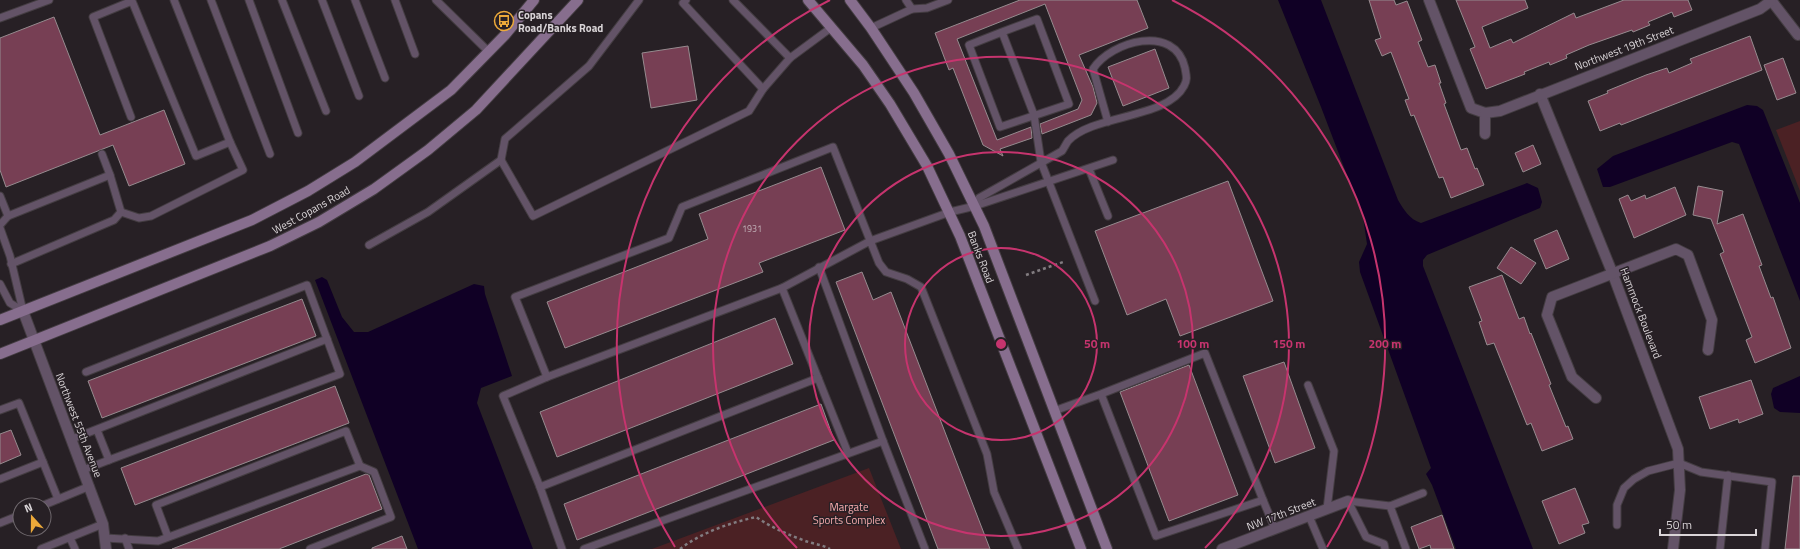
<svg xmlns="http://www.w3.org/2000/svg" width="1800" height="549" viewBox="0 0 1800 549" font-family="'Titillium Web',sans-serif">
<rect width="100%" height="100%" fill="#272025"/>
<!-- green -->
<g fill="#4b2124">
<path d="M1800 121V191L1776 130Z"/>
<path d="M869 468 901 549H652Z"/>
</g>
<!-- water -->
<g fill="#100025">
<path d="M1278 0H1321L1398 200C1404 210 1409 219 1421 223L1527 183 1538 188 1542 202 1540 208 1427 255 1423 260V266L1533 549H1456L1432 485 1426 474 1431 468 1360 272 1359 262 1367 244 1363 217 1321 107Z"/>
<path d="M1747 105 1757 106 1763 110 1800 203V301L1739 144 1732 142 1610 187H1603L1597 169 1613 156Z"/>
<path d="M322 277 327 280 342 317 354 332H368L474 284 484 286 485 294 512 376 481 388 477 403 533 549H418L315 280Z"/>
<path d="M1800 376V413L1780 412 1774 408 1771 394 1773 388Z"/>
</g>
<!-- building -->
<g fill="#773f54" stroke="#968b8f">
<path d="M1020 0H1137L1148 28 1079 55 1093 87 1097 103 1091 115 1042 134 1040 124 1078 109 1082 100 1045 4 957 39 997 140 1031 127 1032 138 1000 149 1003 156 983 145 953 68 949 70 935 33Z"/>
<path d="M1369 0H1394L1396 5 1407 1 1422 40 1418 42 1428 67 1435 65 1441 83H1439L1446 103 1444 104 1461 150 1467 148 1475 169 1477 168 1484 185 1451 198 1443 177 1439 178 1414 115 1411 116 1405 100 1409 99 1391 52 1382 56 1375 40 1381 38Z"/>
<path d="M1456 0H1525L1528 8 1482 27 1490 48 1511 39 1513 43 1574 13 1576 18 1624 0H1688L1692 10 1674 17 1672 12 1648 22 1650 25 1633 32 1632 30 1589 45 1566 55 1567 58 1550 65 1549 62 1524 72 1525 74 1486 89 1470 49 1475 47Z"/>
<path d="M54 17 100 135 164 110 185 164 129 186 113 145 6 187 0 170V38Z"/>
<path d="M1750 36 1762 70 1621 125 1620 123 1600 131 1588 101 1608 93 1607 91 1646 75 1667 68 1669 73 1692 63 1690 59Z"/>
<path d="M688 46 697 100 651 108 642 53Z"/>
<path d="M1155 49 1169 88 1123 106 1108 67Z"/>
<path d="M1783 58 1796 93 1777 100 1764 65Z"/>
<path d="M1533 145 1541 164 1523 172 1515 153Z"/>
<path d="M821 167 845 230 759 263 763 272 565 348 547 302 708 239 699 214Z"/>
<path d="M1228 181 1273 301 1180 336 1166 299 1127 315 1095 231Z"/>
<path d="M1698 186 1723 191 1717 224 1743 214 1762 265 1759 266 1771 298 1773 297 1791 348 1755 363 1746 340 1752 337 1720 254 1724 252 1711 219 1693 215Z"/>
<path d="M1675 187 1686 215 1634 238 1619 199 1628 195 1631 201 1645 195 1646 199Z"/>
<path d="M1557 230 1569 259 1546 269 1534 240Z"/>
<path d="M1511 247 1536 263 1521 284 1497 268Z"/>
<path d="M862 272 873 300 891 292 990 549H938L836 282Z"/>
<path d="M1502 275 1519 319 1524 317 1530 334 1531 333 1551 384 1549 385 1566 427 1568 426 1573 439 1542 451 1531 423 1527 425 1494 343 1487 345 1479 322 1482 321 1469 287Z"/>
<path d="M302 299 316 336 102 418 88 381Z"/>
<path d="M775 318 793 364 557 457 540 412Z"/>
<path d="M1284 362 1315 448 1275 463 1243 376Z"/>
<path d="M1189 365 1238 495 1169 521 1120 392Z"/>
<path d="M1751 380 1763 414 1739 423 1738 419 1710 429 1699 397Z"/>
<path d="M335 386 349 423 135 505 121 468Z"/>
<path d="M821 404 834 440 577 540 564 504Z"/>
<path d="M11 430 21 455 0 464V434Z"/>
<path d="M366 474 369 475 382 509 279 549H172Z"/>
<path d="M1793 476H1800V549H1785Z"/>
<path d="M1575 488 1589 523 1582 525 1585 533 1559 544 1542 501Z"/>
<path d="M1442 515 1454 549H1431L1430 545 1419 549 1411 527Z"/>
<path d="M402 536 407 549H372V548Z"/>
</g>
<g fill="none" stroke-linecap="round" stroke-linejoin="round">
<!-- lane casing -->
<g stroke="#443d42" stroke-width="9">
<g id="lane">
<path d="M211 0 270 154"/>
<path d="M249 0 298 133"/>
<path d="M282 0 326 111"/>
<path d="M322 0 359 96"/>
<path d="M355 0 385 78"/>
<path d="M395 0 415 54"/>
<path d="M436 0 489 52"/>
<path d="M639 0 589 66 505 139 501 160 533 216 749 111 763 89 790 58 832 27"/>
<path d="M686 0 683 3 763 89"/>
<path d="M733 0 790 58"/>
<path d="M906 0 912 9"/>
<path d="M0 18 49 0"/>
<path d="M871 28 912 9 927 8 948 0"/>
<path d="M1002 32 1037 19 1069 104 1000 127 969 45 1002 32 1034 115 1041 162 1095 301"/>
<path d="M131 117 93 17 132 1 196 156 230 142"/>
<path d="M1089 169 1108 216"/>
<path d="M110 175 121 212"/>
<path d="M0 196 8 216 0 225"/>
<path d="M975 206 979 198 1062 151C1064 148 1066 144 1068 141 1093 114 1167 119 1184 86 1188 79 1186 75 1185 68 1175 23 1111 41 1093 69L1108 122"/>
<path d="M121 212 139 218 151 216 243 170 230 142 174 0"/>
<path d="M8 216 110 175 102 154"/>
<path d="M0 228 10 256 23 311"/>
<path d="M369 245 428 212 501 160"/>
<path d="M11 264 114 220 121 212"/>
<path d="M0 284 10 303 23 311"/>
<path d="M782 288 848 453"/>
<path d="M547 377 503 396 540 487 562 549"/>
<path d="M1308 385 1334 451 1327 509"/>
<path d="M0 410 19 403 58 499"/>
<path d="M1054 411 1101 394 1156 536 1263 500 1205 353 1101 394"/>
<path d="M97 430 109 460 340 374 327 339"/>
<path d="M72 439 327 339 307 285 86 372"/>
<path d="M883 441 925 549"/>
<path d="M83 470 109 460"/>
<path d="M0 479 43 462"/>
<path d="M540 487 818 378"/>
<path d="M1263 500 1275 529"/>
<path d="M1348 501 1390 506 1406 549"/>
<path d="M1348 501 1366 537 1384 544 1385 549"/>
<path d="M44 505 90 486"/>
<path d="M1390 506 1423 493"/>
<path d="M1309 516 1323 549"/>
<path d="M0 523 20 515"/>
<path d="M1617 525V505L1624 488 1634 479 1648 471 1679 463 1701 472 1772 482 1765 549"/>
<path d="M70 538 75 549"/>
<path d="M105 538 158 541 360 466 346 431 156 505 168 537"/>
<path d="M125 538 129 549"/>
<path d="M41 549 103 524"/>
<path d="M310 549 391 517 374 472 360 466"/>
<path d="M584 549 883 441 819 267"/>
<path d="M1018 549 994 492 987 454 921 287 907 279 886 272 879 263 833 147 682 207 669 238 515 297 547 377 782 288 870 241 950 212 975 206 1113 160"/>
<path d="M1720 549 1728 475"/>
</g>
</g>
<!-- street casing -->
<g stroke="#443d42" stroke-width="12">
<g id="street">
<path d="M1429 0 1471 108 1485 113V134"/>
<path d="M1771 0 1798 35"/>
<path d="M1540 94 1612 272 1678 449 1680 490 1673 549"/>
<path d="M1485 113 1500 111 1760 9 1771 1"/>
<path d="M23 311 103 524 106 549"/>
<path d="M1596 398 1572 377 1547 315 1552 297 1676 249 1688 255 1712 320 1708 350"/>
<path d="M1222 549 1348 501"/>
</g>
</g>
<!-- secondary casing -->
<g stroke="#443d42" stroke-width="12">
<g id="secondary">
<path d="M808 0 863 65 890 104 927 166 960 236 1081 549"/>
<path d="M850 0 871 28 914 93 949 154 984 226 1107 549"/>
<path d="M0 320 252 220 308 191 355 162 451 90 505 35 534 0"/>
<path d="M0 354 270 246 319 222 374 189 428 150 476 110 578 0"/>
</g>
</g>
<!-- path -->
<g stroke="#827c80" stroke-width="2.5" stroke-dasharray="3 3" stroke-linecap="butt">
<path d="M1026 275 1063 262"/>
<path d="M680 549C702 532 730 523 756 517 771 527 786 534 803 540 812 544 821 544 830 549"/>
</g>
<!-- lane -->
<use href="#lane" stroke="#635367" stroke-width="7"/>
<!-- street -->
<use href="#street" stroke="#635367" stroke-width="10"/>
<!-- secondary -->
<use href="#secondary" stroke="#876e8e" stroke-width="10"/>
</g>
<!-- distance rings -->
<g fill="none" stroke="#c6346e" stroke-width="2">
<circle cx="1001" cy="344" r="96"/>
<circle cx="1001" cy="344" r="192"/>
<path d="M797 548A288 288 0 1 1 1205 548"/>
<path d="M675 547A384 384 0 0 1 830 0M1172 0A384 384 0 0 1 1327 547"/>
</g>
<!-- icons -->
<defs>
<g id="bus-ring" transform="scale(1)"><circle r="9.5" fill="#272025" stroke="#eca93a" stroke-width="1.5"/><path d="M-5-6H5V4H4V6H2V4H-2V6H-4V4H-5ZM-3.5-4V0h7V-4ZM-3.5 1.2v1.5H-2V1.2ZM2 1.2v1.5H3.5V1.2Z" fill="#eca93a"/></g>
</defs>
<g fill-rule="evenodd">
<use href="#bus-ring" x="504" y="21"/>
</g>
<g text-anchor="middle" stroke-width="3" stroke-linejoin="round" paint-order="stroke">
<!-- number labels -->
<g font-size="9" fill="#c1b0b7">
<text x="752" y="232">1931</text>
</g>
<!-- poi labels -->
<g font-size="11" font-weight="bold" fill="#dad5d8" stroke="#272025" text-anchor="start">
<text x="518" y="19">Copans<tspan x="518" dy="13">Road/Banks Road</tspan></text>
</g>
<!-- street labels -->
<g font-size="11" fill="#dad5d8" stroke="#272025">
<text transform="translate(1624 48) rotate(-21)" y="4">Northwest 19th Street</text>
<text transform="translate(311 210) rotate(-29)" y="4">West Copans Road</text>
<text transform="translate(981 257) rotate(69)" y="4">Banks Road</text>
<text transform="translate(1641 313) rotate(69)" y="4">Hammock Boulevard</text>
<text transform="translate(79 425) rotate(69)" y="4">Northwest 55th Avenue</text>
<text transform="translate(1281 514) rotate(-21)" y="4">NW 17th Street</text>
</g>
<!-- park labels -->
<g font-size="11" fill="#f8acae" stroke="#272025">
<text x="849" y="511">Margate<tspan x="849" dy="13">Sports Complex</tspan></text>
</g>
</g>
<circle cx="1001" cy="344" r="6" fill="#c6346e" stroke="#272025" stroke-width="2"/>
<g font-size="12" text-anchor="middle" font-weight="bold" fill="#c6346e" stroke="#272025" stroke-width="3" stroke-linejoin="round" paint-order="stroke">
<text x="1097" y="348">50 m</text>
<text x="1193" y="348">100 m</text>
<text x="1289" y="348">150 m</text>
<text x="1385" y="348">200 m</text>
</g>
<!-- north arrow -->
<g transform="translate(32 517) rotate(339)"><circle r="19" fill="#272025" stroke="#6f686d"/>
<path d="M0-3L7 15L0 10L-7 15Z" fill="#eca93a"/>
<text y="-6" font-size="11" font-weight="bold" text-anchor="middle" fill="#dad5d8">N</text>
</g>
<!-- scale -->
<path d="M1660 529v6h96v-6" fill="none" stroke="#dad5d8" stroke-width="2"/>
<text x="1666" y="529" font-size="12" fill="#dad5d8" stroke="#272025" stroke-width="3" paint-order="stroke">50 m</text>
</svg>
